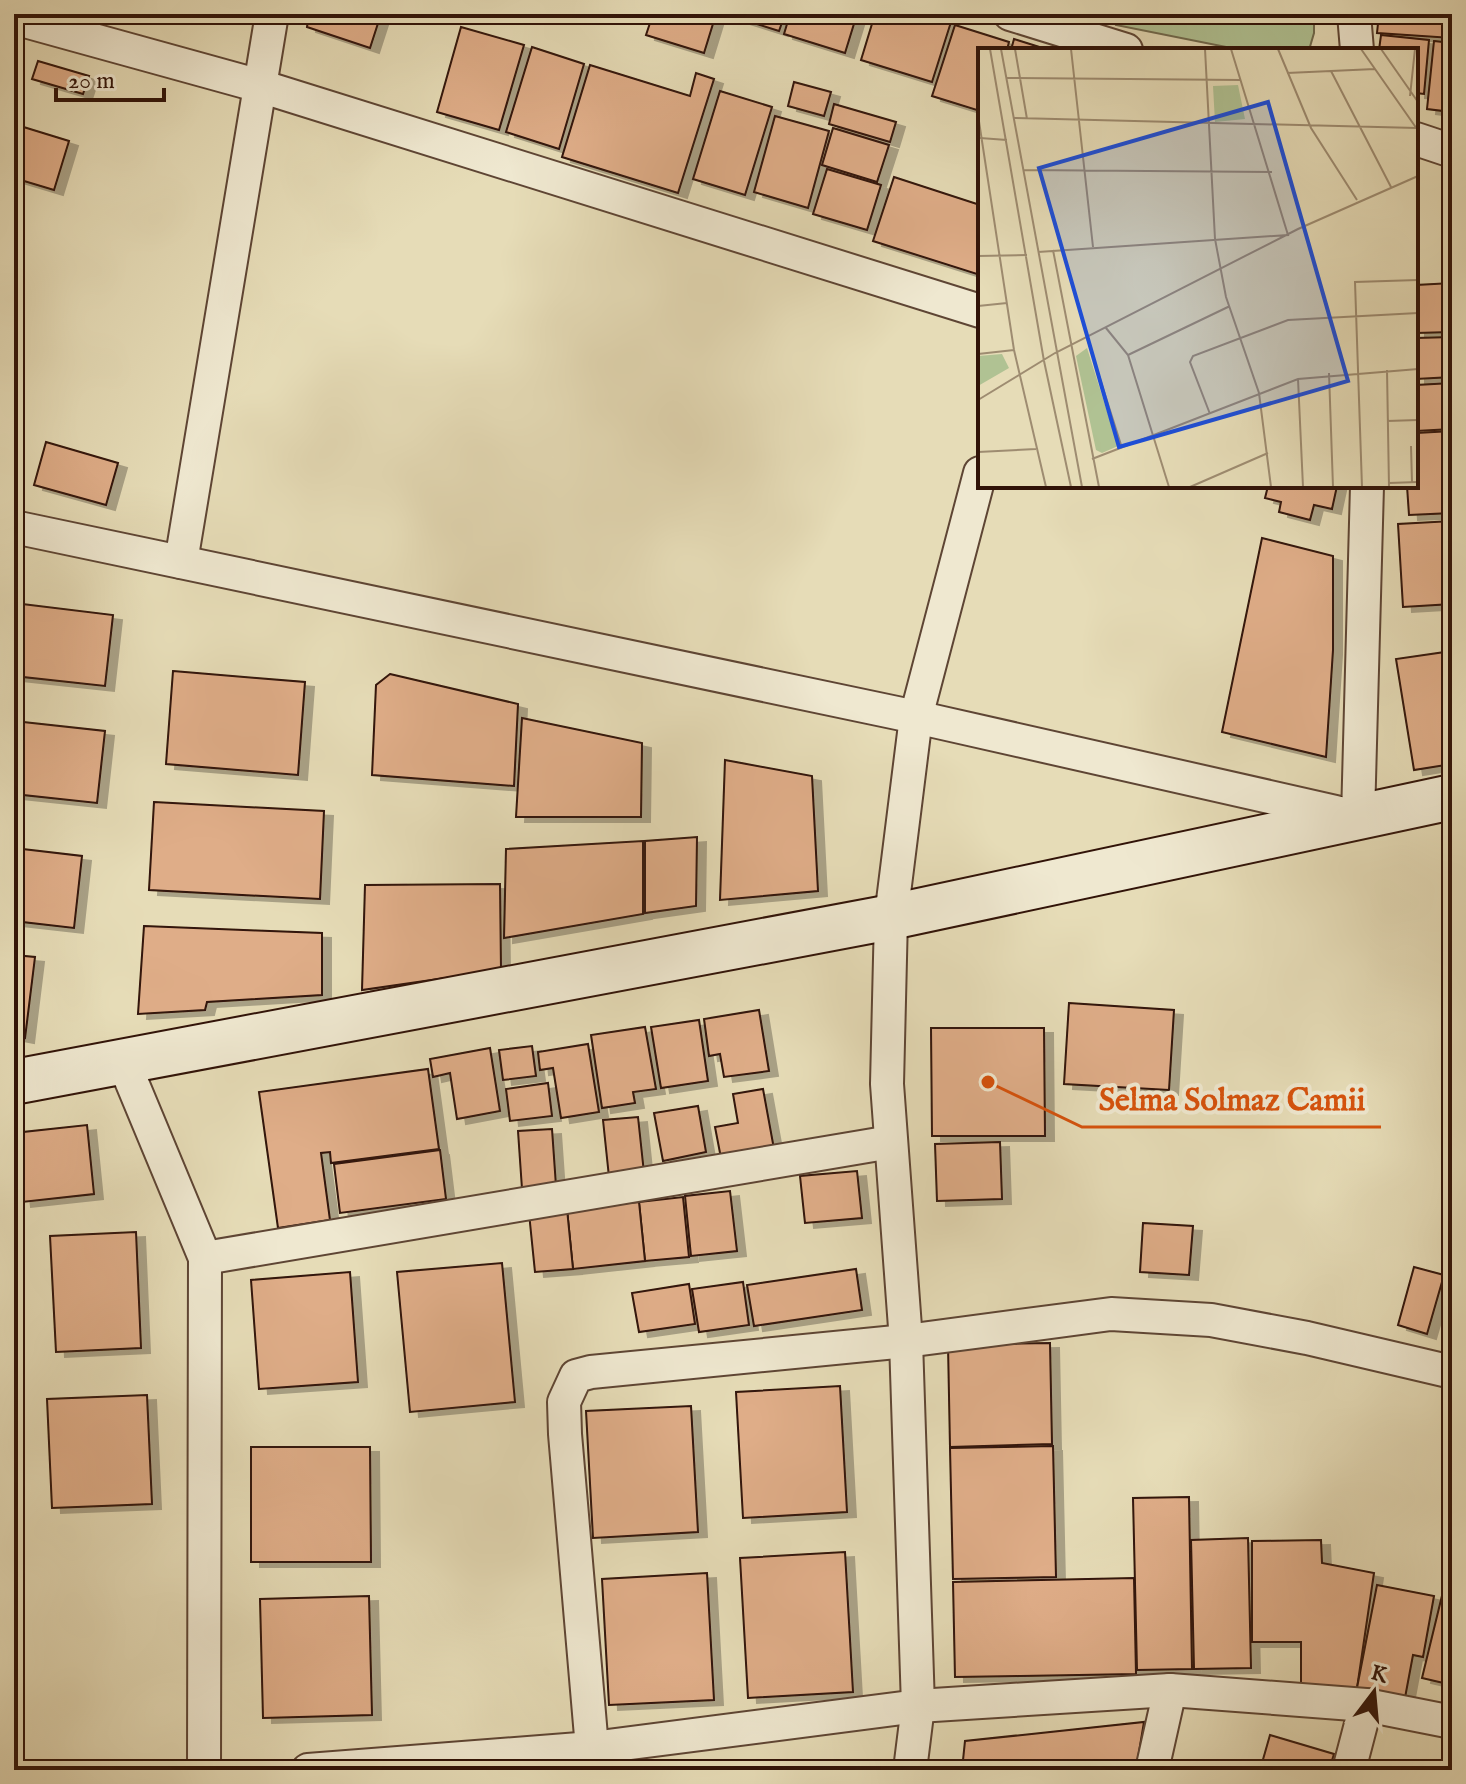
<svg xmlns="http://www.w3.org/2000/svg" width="1466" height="1784" viewBox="0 0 1466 1784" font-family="'IM FELL English',serif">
<defs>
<filter id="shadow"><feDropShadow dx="9" dy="5" stdDeviation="0" flood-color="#0004"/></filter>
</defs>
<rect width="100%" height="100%" fill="#e6dcb7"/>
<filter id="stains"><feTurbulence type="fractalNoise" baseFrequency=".0025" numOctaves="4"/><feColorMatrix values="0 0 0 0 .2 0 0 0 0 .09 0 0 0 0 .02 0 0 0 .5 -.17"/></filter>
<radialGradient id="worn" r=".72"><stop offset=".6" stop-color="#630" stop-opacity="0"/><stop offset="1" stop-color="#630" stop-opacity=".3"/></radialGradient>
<!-- green -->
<path fill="#b0c293" stroke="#706a4e" stroke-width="2" d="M1118 14H1314V33L1309 50H1241L1116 25Z"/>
<!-- building -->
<g fill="#dfad88" stroke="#311308" stroke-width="2" filter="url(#shadow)">
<path d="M309 14H381L370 48 307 27Z"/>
<path d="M653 14H716L704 53 646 35Z"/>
<path d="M725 14H785L779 31Z"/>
<path d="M790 14H857L845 53 784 34Z"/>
<path d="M875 14H926L951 22 932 82 861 60Z"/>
<path d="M1379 14H1452V38L1377 33Z"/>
<path d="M955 25 1009 42 1007 50H980V111L932 96Z"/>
<path d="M461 27 524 45 499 130 437 112Z"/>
<path d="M1381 35 1429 40 1424 94 1416 93V50H1379Z"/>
<path d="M1014 39 1049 50H1011Z"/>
<path d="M1434 41 1452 43V112L1427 109Z"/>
<path d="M532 47 584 64 559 149 506 132Z"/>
<path d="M38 61 89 76 83 94 32 79Z"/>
<path d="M590 65 690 96 696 73 714 79 678 193 562 157Z"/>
<path d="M794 82 831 92 824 116 788 106Z"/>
<path d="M720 91 772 107 745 195 693 179Z"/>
<path d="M834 104 896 122 890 142 829 124Z"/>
<path d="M775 116 829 131 808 208 754 192Z"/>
<path d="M17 125 69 141 54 190 14 178V136Z"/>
<path d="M833 128 889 145 877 182 822 165Z"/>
<path d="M1447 163 1452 164V224H1449Z"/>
<path d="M827 169 881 185 867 230 813 214Z"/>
<path d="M894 177 980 205V275L873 241Z"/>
<path d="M1452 283V332L1416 333V285Z"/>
<path d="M1452 337V377L1416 379V338Z"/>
<path d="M1452 383V429L1416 431V385Z"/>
<path d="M1452 431V513L1409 515 1407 486H1416V433Z"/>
<path d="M46 442 118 463 106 505 34 485Z"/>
<path d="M1268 486H1337L1332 509 1314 505 1310 520 1279 512 1281 502 1265 498Z"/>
<path d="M1452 521V604L1403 607 1398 524Z"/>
<path d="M1262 538 1333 556V650L1326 757 1222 732Z"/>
<path d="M14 603 113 615 105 686 14 676Z"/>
<path d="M1452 651V764L1414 770 1396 659Z"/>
<path d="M173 671 305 682 298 775 166 764Z"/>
<path d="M390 674 518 704 514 786 372 775 376 685Z"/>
<path d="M522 718 642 743 641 817H516Z"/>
<path d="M14 721 105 731 97 803 14 794Z"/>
<path d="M725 760 812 776 818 891 720 900Z"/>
<path d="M154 802 324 811 320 899 149 890Z"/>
<path d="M697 837 696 906 645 913V841Z"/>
<path d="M643 841V914L504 938 506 849Z"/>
<path d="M14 848 82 856 74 928 14 921Z"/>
<path d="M500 884 501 970 362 990 365 885Z"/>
<path d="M144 926 322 933V995L207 1002 205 1010 138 1014Z"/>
<path d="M14 955 35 957 25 1038 14 1036Z"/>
<path d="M1069 1003 1174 1010 1169 1090 1064 1084Z"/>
<path d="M759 1010 769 1071 724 1077 720 1054 709 1056 704 1019Z"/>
<path d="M699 1020 708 1081 661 1088 651 1027Z"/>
<path d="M645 1027 656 1089 633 1092 635 1103 602 1108 591 1035Z"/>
<path d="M931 1028H1044L1045 1136H932Z"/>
<path d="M588 1044 599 1112 561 1118 553 1068 540 1070 538 1052Z"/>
<path d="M532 1046 536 1076 503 1080 499 1050Z"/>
<path d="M490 1048 500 1111 457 1119 450 1073 433 1077 430 1059Z"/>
<path d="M428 1069 439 1149 331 1163 330 1152 321 1153 330 1220 278 1228 259 1092Z"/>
<path d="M548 1083 552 1116 510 1121 506 1089Z"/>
<path d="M763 1089 774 1149 721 1158 715 1127 738 1123 733 1094Z"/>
<path d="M698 1106 706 1152 663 1161 654 1113Z"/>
<path d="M638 1117 644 1173 609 1177 603 1120Z"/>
<path d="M87 1125 94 1194 22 1202 14 1133Z"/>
<path d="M552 1129 556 1186 522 1189 518 1131Z"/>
<path d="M1000 1142 1002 1199 937 1201 935 1144Z"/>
<path d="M440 1150 446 1199 340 1213 334 1164Z"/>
<path d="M857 1171 862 1218 805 1223 800 1176Z"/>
<path d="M730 1191 737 1251 691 1256 685 1196Z"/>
<path d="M683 1197 689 1257 645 1261 639 1202Z"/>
<path d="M639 1202 645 1261 573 1269 567 1209Z"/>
<path d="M567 1209 573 1269 535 1272 529 1213Z"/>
<path d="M1143 1223 1193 1226 1189 1275 1140 1272Z"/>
<path d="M136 1232 141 1348 56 1352 50 1236Z"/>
<path d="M502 1263 515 1402 410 1412 397 1272Z"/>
<path d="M1414 1267 1444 1275 1427 1334 1398 1325Z"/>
<path d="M856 1269 862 1310 754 1326 747 1285Z"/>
<path d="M350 1272 358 1382 259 1389 251 1280Z"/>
<path d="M743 1282 749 1325 699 1332 692 1289Z"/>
<path d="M689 1284 695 1324 639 1332 632 1293Z"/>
<path d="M1050 1343 1052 1444 950 1447 948 1345Z"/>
<path d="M840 1386 847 1512 743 1518 736 1392Z"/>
<path d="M147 1395 152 1504 52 1508 47 1399Z"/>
<path d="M691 1406 698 1532 593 1538 586 1411Z"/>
<path d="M1053 1446 1056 1577 953 1579 950 1448Z"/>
<path d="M251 1447H370L371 1562H251Z"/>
<path d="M1189 1497 1192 1669 1137 1670 1133 1498Z"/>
<path d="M1248 1538 1251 1668 1194 1669 1191 1540Z"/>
<path d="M1321 1540 1322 1563 1374 1573 1356 1695 1301 1696V1642H1252V1541Z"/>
<path d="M845 1552 853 1692 748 1698 740 1558Z"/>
<path d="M1448 1571 1452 1572V1685L1422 1678Z"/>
<path d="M707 1573 714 1700 609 1705 602 1579Z"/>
<path d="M1134 1578 1136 1674 955 1677 953 1582Z"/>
<path d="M1377 1585 1434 1596 1423 1657 1413 1655 1404 1703 1356 1693Z"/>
<path d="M369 1596 372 1715 263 1718 260 1599Z"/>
<path d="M1144 1722 1136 1770H962L965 1741Z"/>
<path d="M1270 1735 1334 1754 1329 1770H1260Z"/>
</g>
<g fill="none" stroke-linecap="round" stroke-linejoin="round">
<!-- street casing -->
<g stroke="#5e4534" stroke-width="36">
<g id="street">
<path d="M1010 14 1126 50"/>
<path d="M1354 14 1357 50"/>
<path d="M14 18 260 86 980 311"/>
<path d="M1416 139 1452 151"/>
<path d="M14 527 916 717 1358 817 1367 486"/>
<path d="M181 562 272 14"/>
<path d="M123 1061 205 1258 204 1770"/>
<path d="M205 1258 891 1142"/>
<path d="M592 1748 565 1434 564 1402 576 1376 591 1372 906 1341 1111 1314 1211 1320 1307 1338 1452 1372"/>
<path d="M308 1770 592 1748 918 1706 1170 1690 1366 1705 1452 1722"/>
<path d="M910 1770 918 1706 906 1341 887 1084 891 917 916 717 980 473"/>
<path d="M1152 1770 1170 1690"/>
<path d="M1349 1770 1366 1705"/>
</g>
</g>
<!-- secondary casing -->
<g stroke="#311308" stroke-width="48">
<path id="secondary" d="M14 1082 891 917 1452 797"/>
</g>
<!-- street -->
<use href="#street" stroke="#efe8d0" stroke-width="32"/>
<!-- secondary -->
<use href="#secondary" stroke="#efe8d0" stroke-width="44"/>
</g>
<!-- overview -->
<g transform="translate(978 48)">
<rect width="440" height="440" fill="#e6dcb7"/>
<path d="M260 37 267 71 237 74 235 38ZM109 300 140 398 124 405 118 402 98 308ZM24 306 31 320 0 338V308Z" fill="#b0c293"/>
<path fill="none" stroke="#9e8c71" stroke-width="2" d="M12 1 66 313 93 439M23 1 104 439M37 1 49 71M93 1 115 199M227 1 237 191 248 249 281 345 293 439M300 1 333 80 379 152M383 1 439 81M403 1 440 54M353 23 413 139M309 25 397 21M29 30 263 32M432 48 437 1M0 67 36 302 68 439M36 70 439 80M2 90 29 92M45 122 294 124M75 202 121 439M60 204 310 187 253 1M0 208 49 207M0 258 29 255M128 280 150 307 191 439M109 290 144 400M0 306 36 302M150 307 252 258M409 322 411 439M351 325 355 439M320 331 325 439M0 352 77 305 320 181 440 128M232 366 212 314 215 308 310 272 440 265M409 373 440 372M433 398 434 434M0 404 58 401M114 411 320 331 440 321M411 435 440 434M212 439 290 405M384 439 377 234 440 232"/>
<path fill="#1d4ed8" fill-opacity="0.15" stroke="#1d4ed8" stroke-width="4" d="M290 54 370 333 141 399 61 120Z"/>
<rect width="440" height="440" fill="none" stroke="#311308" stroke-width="4"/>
</g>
<!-- callouts -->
<path fill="none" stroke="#d6520c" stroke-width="3" d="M988 1082L1082 1127H1381"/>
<circle fill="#d6520c" stroke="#efe8d0" stroke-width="3" cx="988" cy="1082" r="8"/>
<g font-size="32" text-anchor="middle" font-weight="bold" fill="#d6520c" stroke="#efe8d0" stroke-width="8" stroke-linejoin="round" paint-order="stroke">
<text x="1232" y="1110">Selma Solmaz Camii</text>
</g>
<!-- margin -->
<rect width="1466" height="1784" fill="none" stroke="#e6dcb7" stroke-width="48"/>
<rect x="16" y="16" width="1434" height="1752" fill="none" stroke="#311308" stroke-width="4"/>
<rect x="24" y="24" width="1418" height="1736" fill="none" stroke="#311308" stroke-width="2"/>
<!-- north arrow -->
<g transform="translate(1374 1692) rotate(16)" stroke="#efe8d0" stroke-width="6" paint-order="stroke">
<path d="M0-6L14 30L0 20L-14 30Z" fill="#311308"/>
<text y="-12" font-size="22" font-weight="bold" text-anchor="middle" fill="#311308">K</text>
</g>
<!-- scale -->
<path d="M56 88v12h108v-12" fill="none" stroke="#311308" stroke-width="4"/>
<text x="68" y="88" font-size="24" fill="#311308" stroke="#efe8d0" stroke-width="6" paint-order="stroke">20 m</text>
<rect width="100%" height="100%" filter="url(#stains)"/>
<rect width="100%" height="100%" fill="url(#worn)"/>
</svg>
